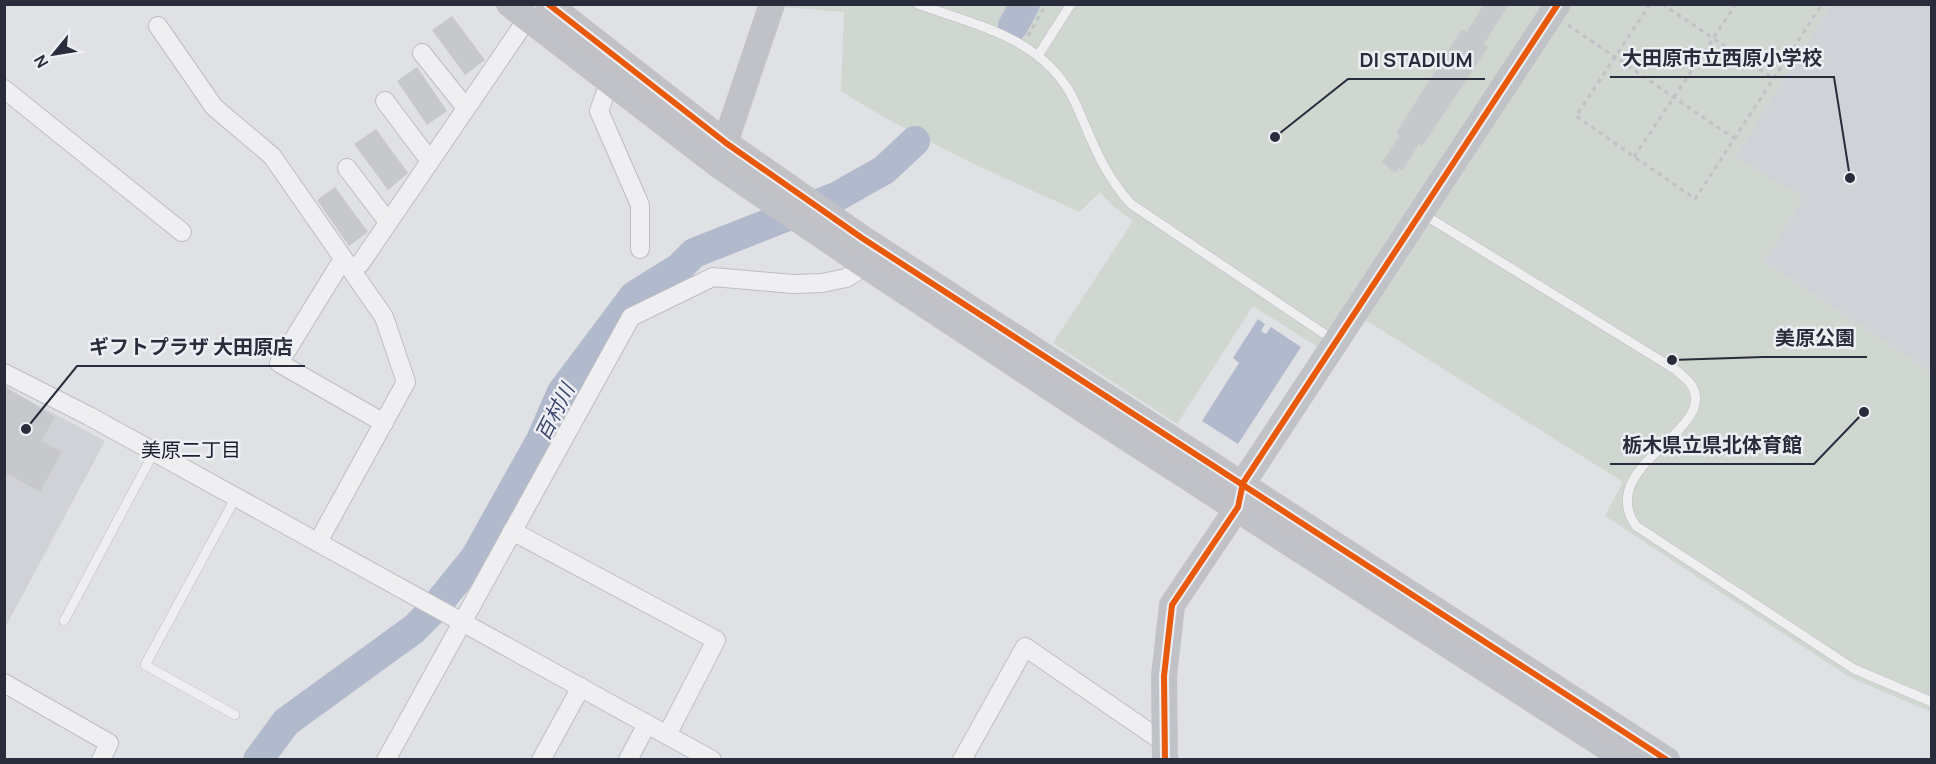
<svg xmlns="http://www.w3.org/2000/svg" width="1936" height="764" viewBox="0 0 1936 764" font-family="Manrope,'Noto Sans JP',sans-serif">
<rect width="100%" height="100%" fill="#e0e1e4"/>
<!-- built -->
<g fill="#d0d2d7">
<path d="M1831 5H1931V372L1764 261 1735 157Z"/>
<path d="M4 387 105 441 6 626 4 625Z"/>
</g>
<!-- green -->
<path fill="#cfd7d0" d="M785 4 1831 5 1735 157 1804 198 1764 261 1931 372V712L1849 677 1605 516 1623 482 1345 307 1321 349 1253 306 1177 424 1053 343 1133 221 1114 207 1100 192 1080 212C999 176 916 139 841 91L844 12 784 7Z"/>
<!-- water -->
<path fill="#b1b9cc" d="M1258 319 1265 324 1261 331 1266 334 1271 327 1301 347 1238 444 1202 421 1239 363 1233 358Z"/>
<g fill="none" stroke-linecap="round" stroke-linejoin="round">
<!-- river -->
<g stroke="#b1b9cc" stroke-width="30">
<path d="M1013 26 1025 4"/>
<path d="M258 760 286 722 414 629 432 611 475 558 541 440 562 392 634 296 679 268 694 253 836 197 884 170 915 141"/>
</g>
</g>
<!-- building -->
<g fill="#c7c8cc">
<path d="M1484 4H1509L1484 44 1488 47 1422 146 1419 144 1402 171 1399 168 1395 173 1382 162 1400 135 1396 133 1462 29 1467 32Z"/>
<path d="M452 16 485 60 465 75 432 30Z"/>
<path d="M417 67 447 111 427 125 397 81Z"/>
<path d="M376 129 408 173 388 190 354 144Z"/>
<path d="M335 187 368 232 349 246 317 200Z"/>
<path d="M4 386 55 417 41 441 62 452 40 492 4 472Z"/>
</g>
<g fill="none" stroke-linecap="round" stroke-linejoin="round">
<!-- lane casing -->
<g stroke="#bdbec1" stroke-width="10">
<g id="lane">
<path d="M918 4C977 26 1044 38 1074 100 1092 139 1101 171 1131 204L1335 341"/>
<path d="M1039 54 1071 4"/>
<path d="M1423 214 1676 370C1681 375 1689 380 1692 386 1718 431 1594 466 1636 526L1854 669 1932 702"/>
<path d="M64 621 154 452"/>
<path d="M235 715 145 665 236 497"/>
</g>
</g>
<!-- street casing -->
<g stroke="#bdbec1" stroke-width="20">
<g id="street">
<path d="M158 26 214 107 272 156 384 317 406 382 318 542"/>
<path d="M422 53 466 108"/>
<path d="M609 83 599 111 640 205V249"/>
<path d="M4 89 182 232"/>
<path d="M385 101 430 161"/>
<path d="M347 168 388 222"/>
<path d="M343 259 279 363 384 423"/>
<path d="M360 264 527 19"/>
<path d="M4 373 89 416 712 760"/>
<path d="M512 531 716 640 667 735"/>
<path d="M4 683 109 743 101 760"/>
<path d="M386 760 631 317 713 277 793 284 822 283 846 278 866 266"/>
<path d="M541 760 581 687"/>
<path d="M628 760 647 724"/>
<path d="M962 760 1025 647 1165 743"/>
</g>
</g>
<!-- path -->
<g stroke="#c1c2c7" stroke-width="3" stroke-dasharray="4.5 4.5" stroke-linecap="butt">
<path d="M1650 4 1576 116 1695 199 1822 4"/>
<path d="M1662 4 1774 79"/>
<path d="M1568 25 1735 139"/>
<path d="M1028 36 1046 4"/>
<path d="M1634 157 1736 4"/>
</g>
<!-- lane -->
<use href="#lane" stroke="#efeff1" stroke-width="9"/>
<!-- street -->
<use href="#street" stroke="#efeff1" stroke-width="18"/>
<!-- secondary -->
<g stroke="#c1c2c7" stroke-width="26">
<path d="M509 4 718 165 866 266 1094 417 1626 760"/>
<path d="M548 4 726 143 862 238 1667 760"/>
<path d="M720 158 772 4"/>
<path d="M1165 760 1164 676 1172 605 1238 507 1243 483 1558 4"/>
</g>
<!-- cycleway casing -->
<g stroke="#edeff4" stroke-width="10">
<g id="cycleway">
<path d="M548 4 726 143 862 238 1667 760"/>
<path d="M1165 760 1164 676 1172 605 1238 507 1243 483 1558 4"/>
</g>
</g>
<!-- cycleway -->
<use href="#cycleway" stroke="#e8590c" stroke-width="6"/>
</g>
<g text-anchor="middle" stroke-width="5" stroke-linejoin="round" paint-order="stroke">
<!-- water labels -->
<g font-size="20" font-style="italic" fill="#38456a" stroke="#edeff4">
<text transform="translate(555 412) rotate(-63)" y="7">百村川</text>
</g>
<!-- neighbourhood labels -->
<g font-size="20" fill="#1b1e2c" stroke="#edeff4">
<text x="191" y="457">美原二丁目</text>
</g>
</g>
<!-- callouts -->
<path fill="none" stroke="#292c3b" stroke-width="2" d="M1850 178L1834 77H1610M1275 137L1348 79H1485M1672 360L1763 357H1867M26 429L77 366H305M1864 412L1814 464H1610"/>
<g fill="#292c3b" stroke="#edeff4" stroke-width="2">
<circle cx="1850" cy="178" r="6"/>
<circle cx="1275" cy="137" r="6"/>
<circle cx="1672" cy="360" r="6"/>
<circle cx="26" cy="429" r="6"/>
<circle cx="1864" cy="412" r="6"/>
</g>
<g font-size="20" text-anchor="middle" font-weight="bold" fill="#292c3b" stroke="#edeff4" stroke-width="5" stroke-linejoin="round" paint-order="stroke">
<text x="1722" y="65">大田原市立西原小学校</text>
<text x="1416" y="67">DI STADIUM</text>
<text x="1815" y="345">美原公園</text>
<text x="191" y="354">ギフトプラザ 大田原店</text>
<text x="1712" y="452">栃木県立県北体育館</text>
</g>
<!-- border -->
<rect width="1936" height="764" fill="none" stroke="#292c3b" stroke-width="12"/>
<!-- north arrow -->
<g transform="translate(54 54) rotate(240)" stroke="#edeff4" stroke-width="4.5" paint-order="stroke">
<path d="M0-4.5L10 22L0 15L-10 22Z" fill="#292c3b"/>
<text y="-9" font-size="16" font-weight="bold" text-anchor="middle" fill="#292c3b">N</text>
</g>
</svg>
